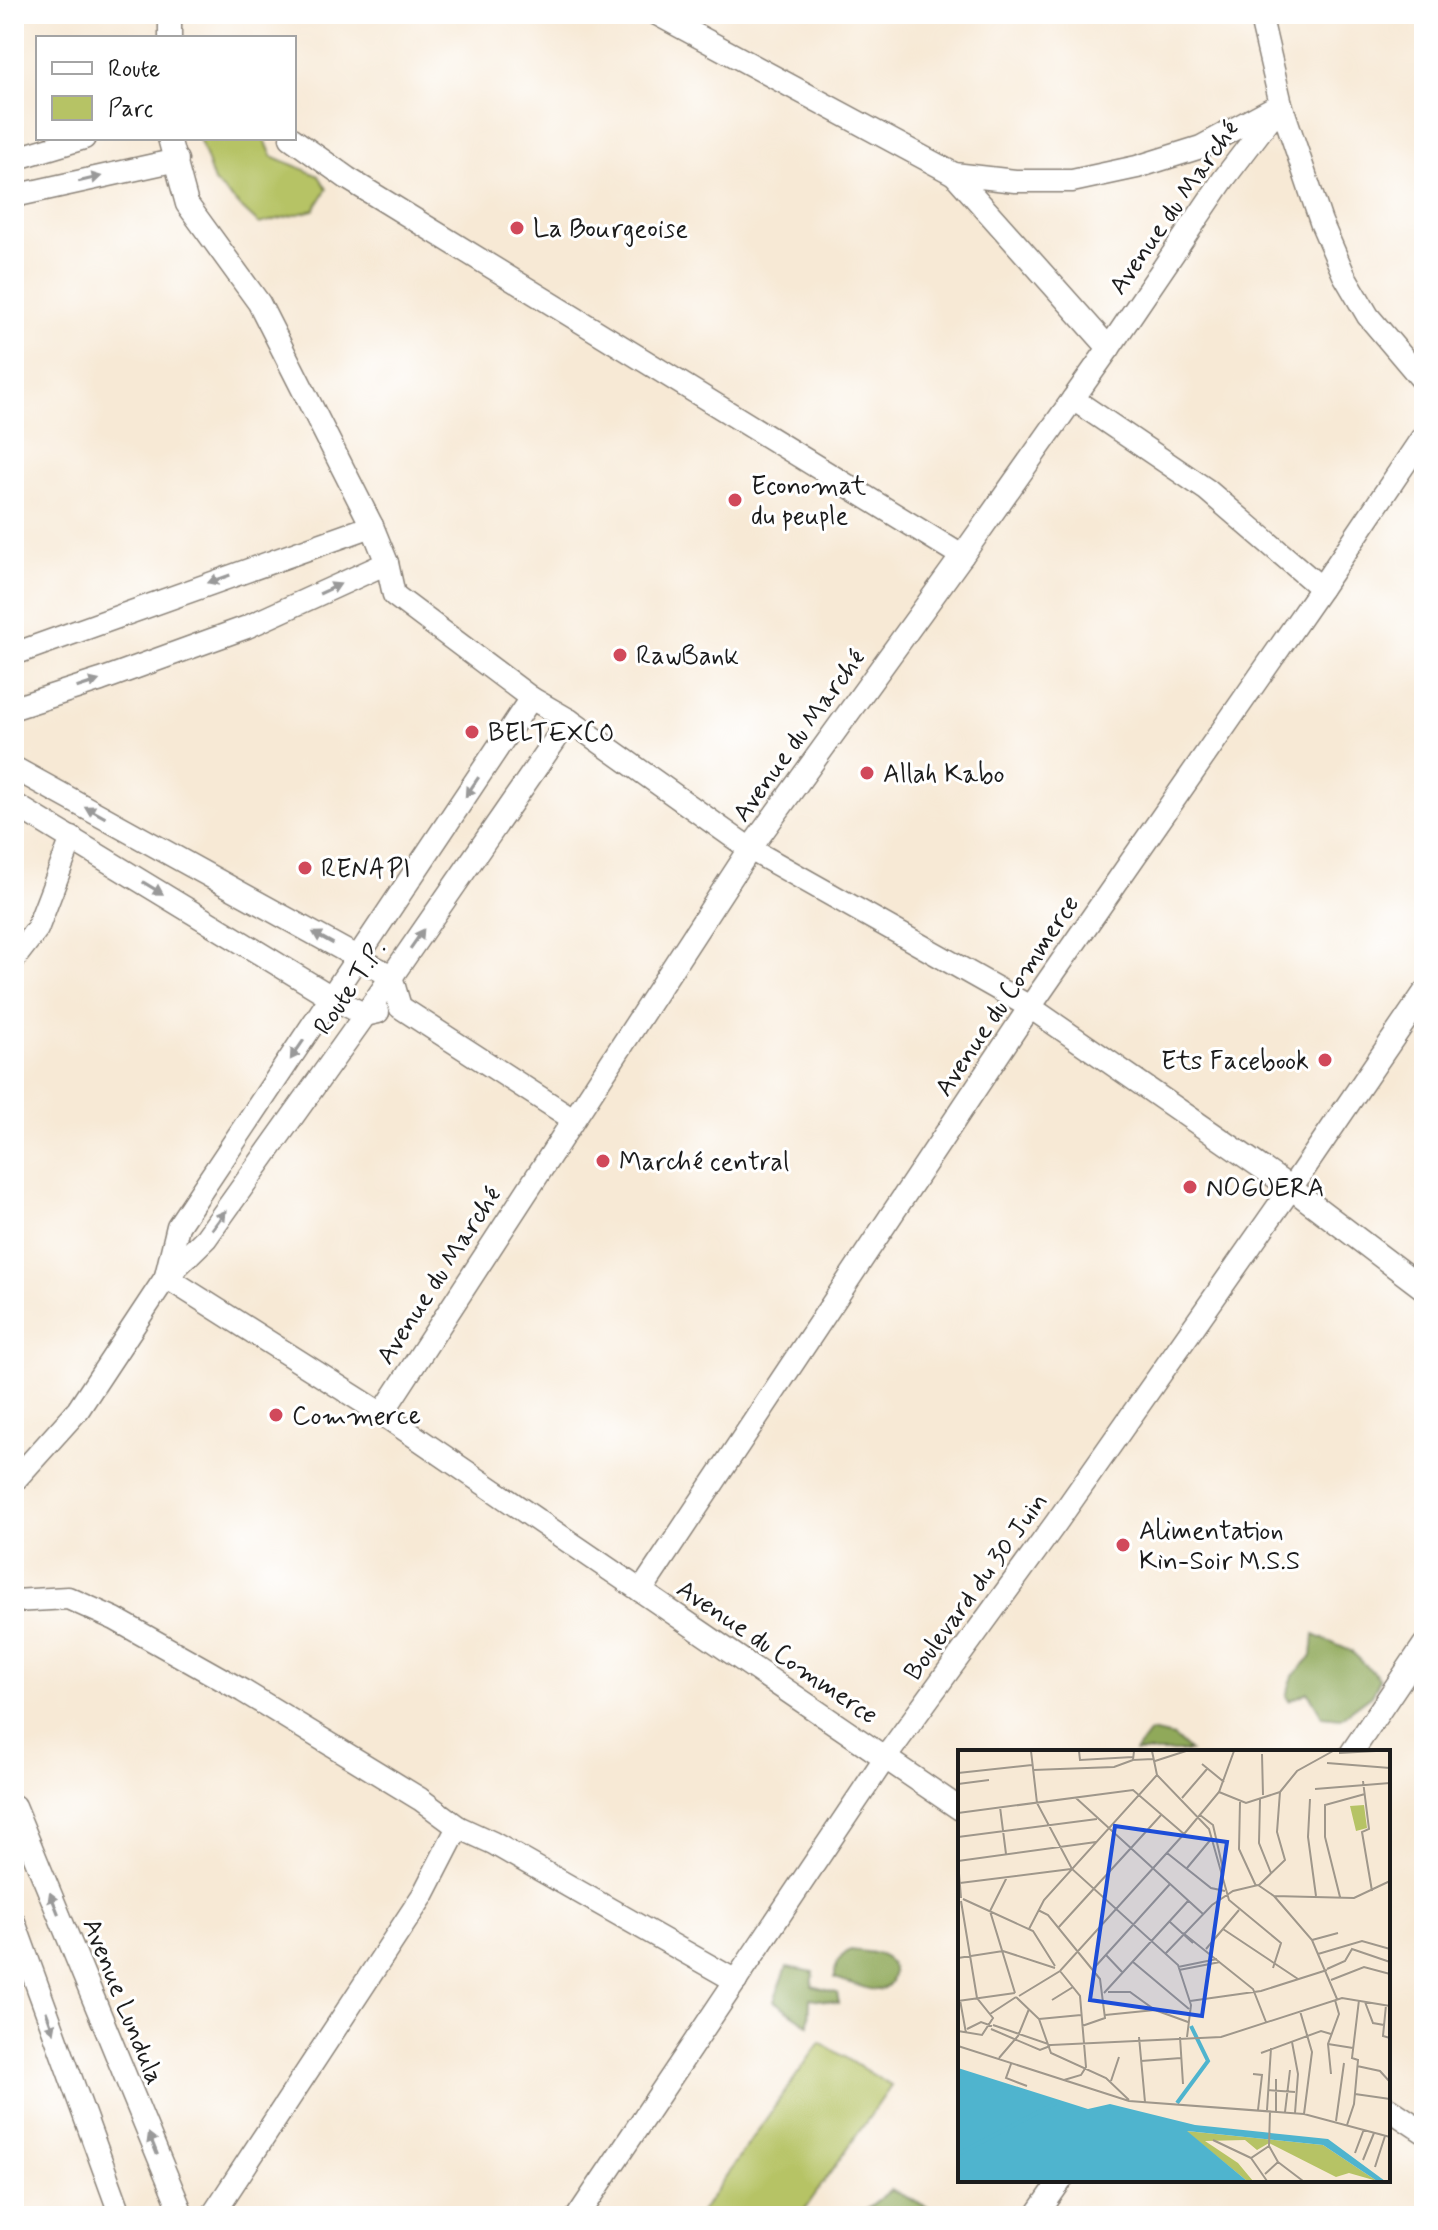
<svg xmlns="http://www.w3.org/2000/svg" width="1438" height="2230" viewBox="0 0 1438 2230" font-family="Mynerve,sans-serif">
<rect width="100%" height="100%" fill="#fff"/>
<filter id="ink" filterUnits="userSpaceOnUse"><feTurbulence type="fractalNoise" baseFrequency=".0125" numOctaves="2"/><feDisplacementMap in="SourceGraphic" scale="16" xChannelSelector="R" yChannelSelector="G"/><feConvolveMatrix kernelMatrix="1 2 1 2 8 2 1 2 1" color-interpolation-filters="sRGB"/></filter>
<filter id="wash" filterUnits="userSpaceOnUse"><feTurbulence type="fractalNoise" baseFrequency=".006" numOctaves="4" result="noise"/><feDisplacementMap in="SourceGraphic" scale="32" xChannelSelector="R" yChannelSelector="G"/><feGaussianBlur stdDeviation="1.8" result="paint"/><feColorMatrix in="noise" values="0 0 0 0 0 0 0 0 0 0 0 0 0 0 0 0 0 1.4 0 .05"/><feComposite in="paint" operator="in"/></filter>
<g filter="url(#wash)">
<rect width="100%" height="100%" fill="#f7e9d5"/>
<!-- green -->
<g fill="#b6c365" stroke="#697040" stroke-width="2">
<path d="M199 138H262L266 142 272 156 319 176 327 189 314 210 259 224 214 182Z"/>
<path d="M820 2042 891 2086 800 2216H698Z"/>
</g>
<!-- forest -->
<g fill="#90a95a" stroke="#56623b" stroke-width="2">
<path d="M1314 1635 1351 1651 1380 1679 1372 1695 1341 1718 1322 1716 1308 1692 1289 1701 1286 1696 1293 1676 1312 1656Z"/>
<path d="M1150 1732 1174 1737 1190 1752H1135Z"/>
<path d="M850 1950C862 1951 879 1952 888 1960 898 1969 893 1988 878 1990 871 1991 844 1981 835 1978 834 1965 839 1957 850 1950Z"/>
<path d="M787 1967 814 1972 812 1986 837 1993 839 2003 810 1998 809 2025 774 2001Z"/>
<path d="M891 2190 932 2209 949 2210V2216H857Z"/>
</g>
</g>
<g filter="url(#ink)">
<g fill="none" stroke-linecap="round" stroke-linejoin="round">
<!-- minor casing -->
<g stroke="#8a8278" stroke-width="25">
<g id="minor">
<path d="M170 14V38"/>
<path d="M657 14 954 174 1015 181H1072L1137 167 1201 147 1273 108"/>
<path d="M1260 14 1281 104 1321 222 1344 275 1368 316 1424 382"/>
<path d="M169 138 187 204 259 303 372 526 387 563 394 595 531 698 569 720 750 849 1030 1007 1291 1188 1424 1289"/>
<path d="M291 138 347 178 962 556"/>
<path d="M14 159 84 138"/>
<path d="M954 174 1109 348"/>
<path d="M14 196 177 160"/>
<path d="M1073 399 1207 490 1321 588"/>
<path d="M14 654 372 526"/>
<path d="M14 708 101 680 247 627 387 563"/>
<path d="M14 768 391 976 400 1007 573 1119"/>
<path d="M14 804 333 998 365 1015 378 1012"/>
<path d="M14 959 37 929 72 838"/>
<path d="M166 1276 178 1226 531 698"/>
<path d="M166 1277 382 1414 960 1809"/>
<path d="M382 1414 750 849 962 556 1109 348 1223 180 1281 104"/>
<path d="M14 1481 78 1410 166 1277 206 1238 365 1015 569 720"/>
<path d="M641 1591 1030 1007 1321 588 1424 435"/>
<path d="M14 1601 68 1598 115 1619 243 1691 420 1799 458 1827 493 1843 736 1981"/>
<path d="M1352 1752 1424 1645"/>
<path d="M14 1806 183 2216"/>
<path d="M14 1922 121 2216"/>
<path d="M1388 2108 1424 2132"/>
<path d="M212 2216 423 1895 458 1827"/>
<path d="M578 2216 885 1758 1056 1523 1291 1188 1424 993"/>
<path d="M1036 2216 1061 2180"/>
</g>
</g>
<!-- minor -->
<use href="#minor" stroke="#fff" stroke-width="22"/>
</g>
<!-- one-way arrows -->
<defs><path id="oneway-solid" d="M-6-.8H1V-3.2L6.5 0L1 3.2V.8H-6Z" transform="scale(2)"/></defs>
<g fill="#999">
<use href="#oneway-solid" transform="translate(90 179) rotate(-13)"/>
<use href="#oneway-solid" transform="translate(219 579) rotate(161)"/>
<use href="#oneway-solid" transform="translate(330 589) rotate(-25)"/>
<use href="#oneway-solid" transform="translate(88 684) rotate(-18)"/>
<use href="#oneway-solid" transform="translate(472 787) rotate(124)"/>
<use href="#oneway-solid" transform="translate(95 812) rotate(-151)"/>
<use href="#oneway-solid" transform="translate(153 888) rotate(31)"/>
<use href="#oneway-solid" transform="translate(323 938) rotate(-151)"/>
<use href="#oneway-solid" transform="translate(417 939) rotate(-55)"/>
<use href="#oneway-solid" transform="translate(297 1050) rotate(124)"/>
<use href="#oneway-solid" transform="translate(219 1220) rotate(-54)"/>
<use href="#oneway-solid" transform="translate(54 1903) rotate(-112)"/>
<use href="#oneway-solid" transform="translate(50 2022) rotate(70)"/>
<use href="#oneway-solid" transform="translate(153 2144) rotate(-112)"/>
</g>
</g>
<!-- markers -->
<g fill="#d1495b" stroke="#fff" stroke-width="3">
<circle cx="517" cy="228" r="8"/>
<circle cx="735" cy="500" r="8"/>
<circle cx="620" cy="655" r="8"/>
<circle cx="472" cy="732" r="8"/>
<circle cx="867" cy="773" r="8"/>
<circle cx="305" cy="868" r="8"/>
<circle cx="1325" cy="1060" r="8"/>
<circle cx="603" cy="1161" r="8"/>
<circle cx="1190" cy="1187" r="8"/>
<circle cx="276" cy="1415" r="8"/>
<circle cx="1123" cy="1545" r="8"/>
</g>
<g text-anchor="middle" stroke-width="6" stroke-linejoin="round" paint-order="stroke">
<!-- street labels -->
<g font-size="26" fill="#1c1c1c" stroke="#fff">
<text transform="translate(1173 207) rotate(-55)" y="9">Avenue du Marché</text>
<text transform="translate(798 735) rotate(-54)" y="9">Avenue du Marché</text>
<text transform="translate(349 987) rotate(-56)" y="9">Route T.P.</text>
<text transform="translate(1006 995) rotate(-56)" y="9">Avenue du Commerce</text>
<text transform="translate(438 1275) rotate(-57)" y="9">Avenue du Marché</text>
<text transform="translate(975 1586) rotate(-54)" y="9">Boulevard du 30 Juin</text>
<text transform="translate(778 1651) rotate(34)" y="9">Avenue du Commerce</text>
<text transform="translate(124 2001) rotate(68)" y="9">Avenue Lundula</text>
</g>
<!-- poi labels -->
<g font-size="26" fill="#1c1c1c" stroke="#fff" text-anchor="start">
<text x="533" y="237">La Bourgeoise</text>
<text x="751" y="494">Economat<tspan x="751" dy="30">du peuple</tspan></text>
<text x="636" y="664">RawBank</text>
<text x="488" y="741">BELTEXCO</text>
<text x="883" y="782">Allah Kabo</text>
<text x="321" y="877">RENAPI</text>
<text x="1309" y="1069" text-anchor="end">Ets Facebook</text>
<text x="619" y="1170">Marché central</text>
<text x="1206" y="1196">NOGUERA</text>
<text x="292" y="1424">Commerce</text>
<text x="1139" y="1539">Alimentation<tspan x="1139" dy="30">Kin-Soir M.S.S</tspan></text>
</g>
</g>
<!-- overview -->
<g transform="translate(958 1750)">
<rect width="432" height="432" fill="#f7e9d5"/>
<path d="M406 55 409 78 398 81 392 56ZM228 381 365 395 419 431 391 423 378 427 311 393 299 400 287 390 247 391 280 413 295 431H289Z" fill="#b6c365"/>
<path d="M0 318 130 359 152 354 237 375 370 389 427 431H419L365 395 229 381 289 431H0Z" fill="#4fb4ce"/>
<path fill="none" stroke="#4fb4ce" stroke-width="4" d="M219 353 250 311 233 276M0 404 100 352"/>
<path fill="none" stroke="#9f978b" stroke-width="2" d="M73 1 79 53 114 119 220 215 233 255 229 287M121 1 122 10 175 7M176 1 175 10 195 9M381 3 418 1M304 4 305 45M197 11 228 1M369 13 432 18M244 14 266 32M75 20 156 17 175 10M0 23 74 15M199 25 251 79 271 150 323 193 315 218M405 31 411 79 404 82 414 141M0 34 31 30M357 39 432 33M261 42 288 53 322 42M118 48 245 164M224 48 249 19M302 49 301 93 313 123M352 49 350 87 358 146M282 52 281 99 298 136M42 57 48 104M0 63 175 40 226 84M242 65 255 75 265 119M0 87 139 69M209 103 253 138 267 141M0 111 138 92M0 111 3 148M229 118 254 88M49 127 32 161 57 243M2 133 113 119M301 135 327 110 319 82 322 42 339 21 375 1M316 146 354 190 379 249M382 147 367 87V55L407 44M5 149 75 181 97 216M80 160 90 165 142 229 147 268 124 276M212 172 235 193M100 178 204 64M71 179 86 150 199 25 194 1M265 179 340 229M225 183 295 239 308 272M354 190 380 183M248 199 281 160M208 203 254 155 275 141 300 135 316 146 396 148 432 131M360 204 404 191 432 199M148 205 165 223M0 208 45 201 97 218M175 212 231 259M220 217 259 209M136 218 212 134M369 219 387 211 394 199 432 212M221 220 262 212M102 221 122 246 128 317 123 325 106 330M373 230 406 217 432 224M150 242H172L197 260 230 272M146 243 230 151M61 246 102 221 226 84 261 42 276 1M58 247 81 269 93 303 148 328 171 350M2 250 8 283M94 250 115 237M0 251 57 243M232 251 303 241 369 220M407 252 415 273 426 275M428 255 425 286 432 288M342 261 354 302 346 364M32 264 58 247M147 265 197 260M81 269 123 265M35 275 93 295 263 287 384 248 432 256M9 279 23 272 34 276M33 279 82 300 92 296M0 281 24 285 35 268 19 248 3 151M181 287 187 352M222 287 225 334M334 292 340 324 337 363M370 294 395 298M0 296 171 351 346 364 432 387M303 303 363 281 373 284M41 308 60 286 71 259M183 311 223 308M53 314 48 328 69 336M399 316 422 321 432 332M295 324 304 325 300 360M373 324 370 294 381 264 377 250M153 331 161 307M310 340 337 342M397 344 432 349M309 360 313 298M312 361 311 396 320 412M318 361V329M327 362 332 320M378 371 386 313M389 375 396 354 400 310 394 308 401 250M255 390 293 408 311 396M397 403 406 379M293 408 309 431M405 410 416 383M417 417 427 386M307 424 320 412 345 431"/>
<path fill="#1d4ed8" fill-opacity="0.15" stroke="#1d4ed8" stroke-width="4" d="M157 76 269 92 244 266 132 250Z"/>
<rect width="432" height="432" fill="none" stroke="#1c1c1c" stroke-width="4"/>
</g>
<!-- margin -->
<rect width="1438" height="2230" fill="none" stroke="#fff" stroke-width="48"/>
<!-- legend -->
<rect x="36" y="36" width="260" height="104" fill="#ffffff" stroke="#a4a4a4" stroke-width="2"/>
<rect x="52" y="62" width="40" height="12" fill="#ffffff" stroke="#a4a4a4" stroke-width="2"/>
<text x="108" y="76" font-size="24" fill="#1c1c1c">Route</text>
<rect x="52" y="96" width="40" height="24" fill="#b6c365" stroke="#a4a4a4" stroke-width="2"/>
<text x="108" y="116" font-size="24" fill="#1c1c1c">Parc</text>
</svg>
